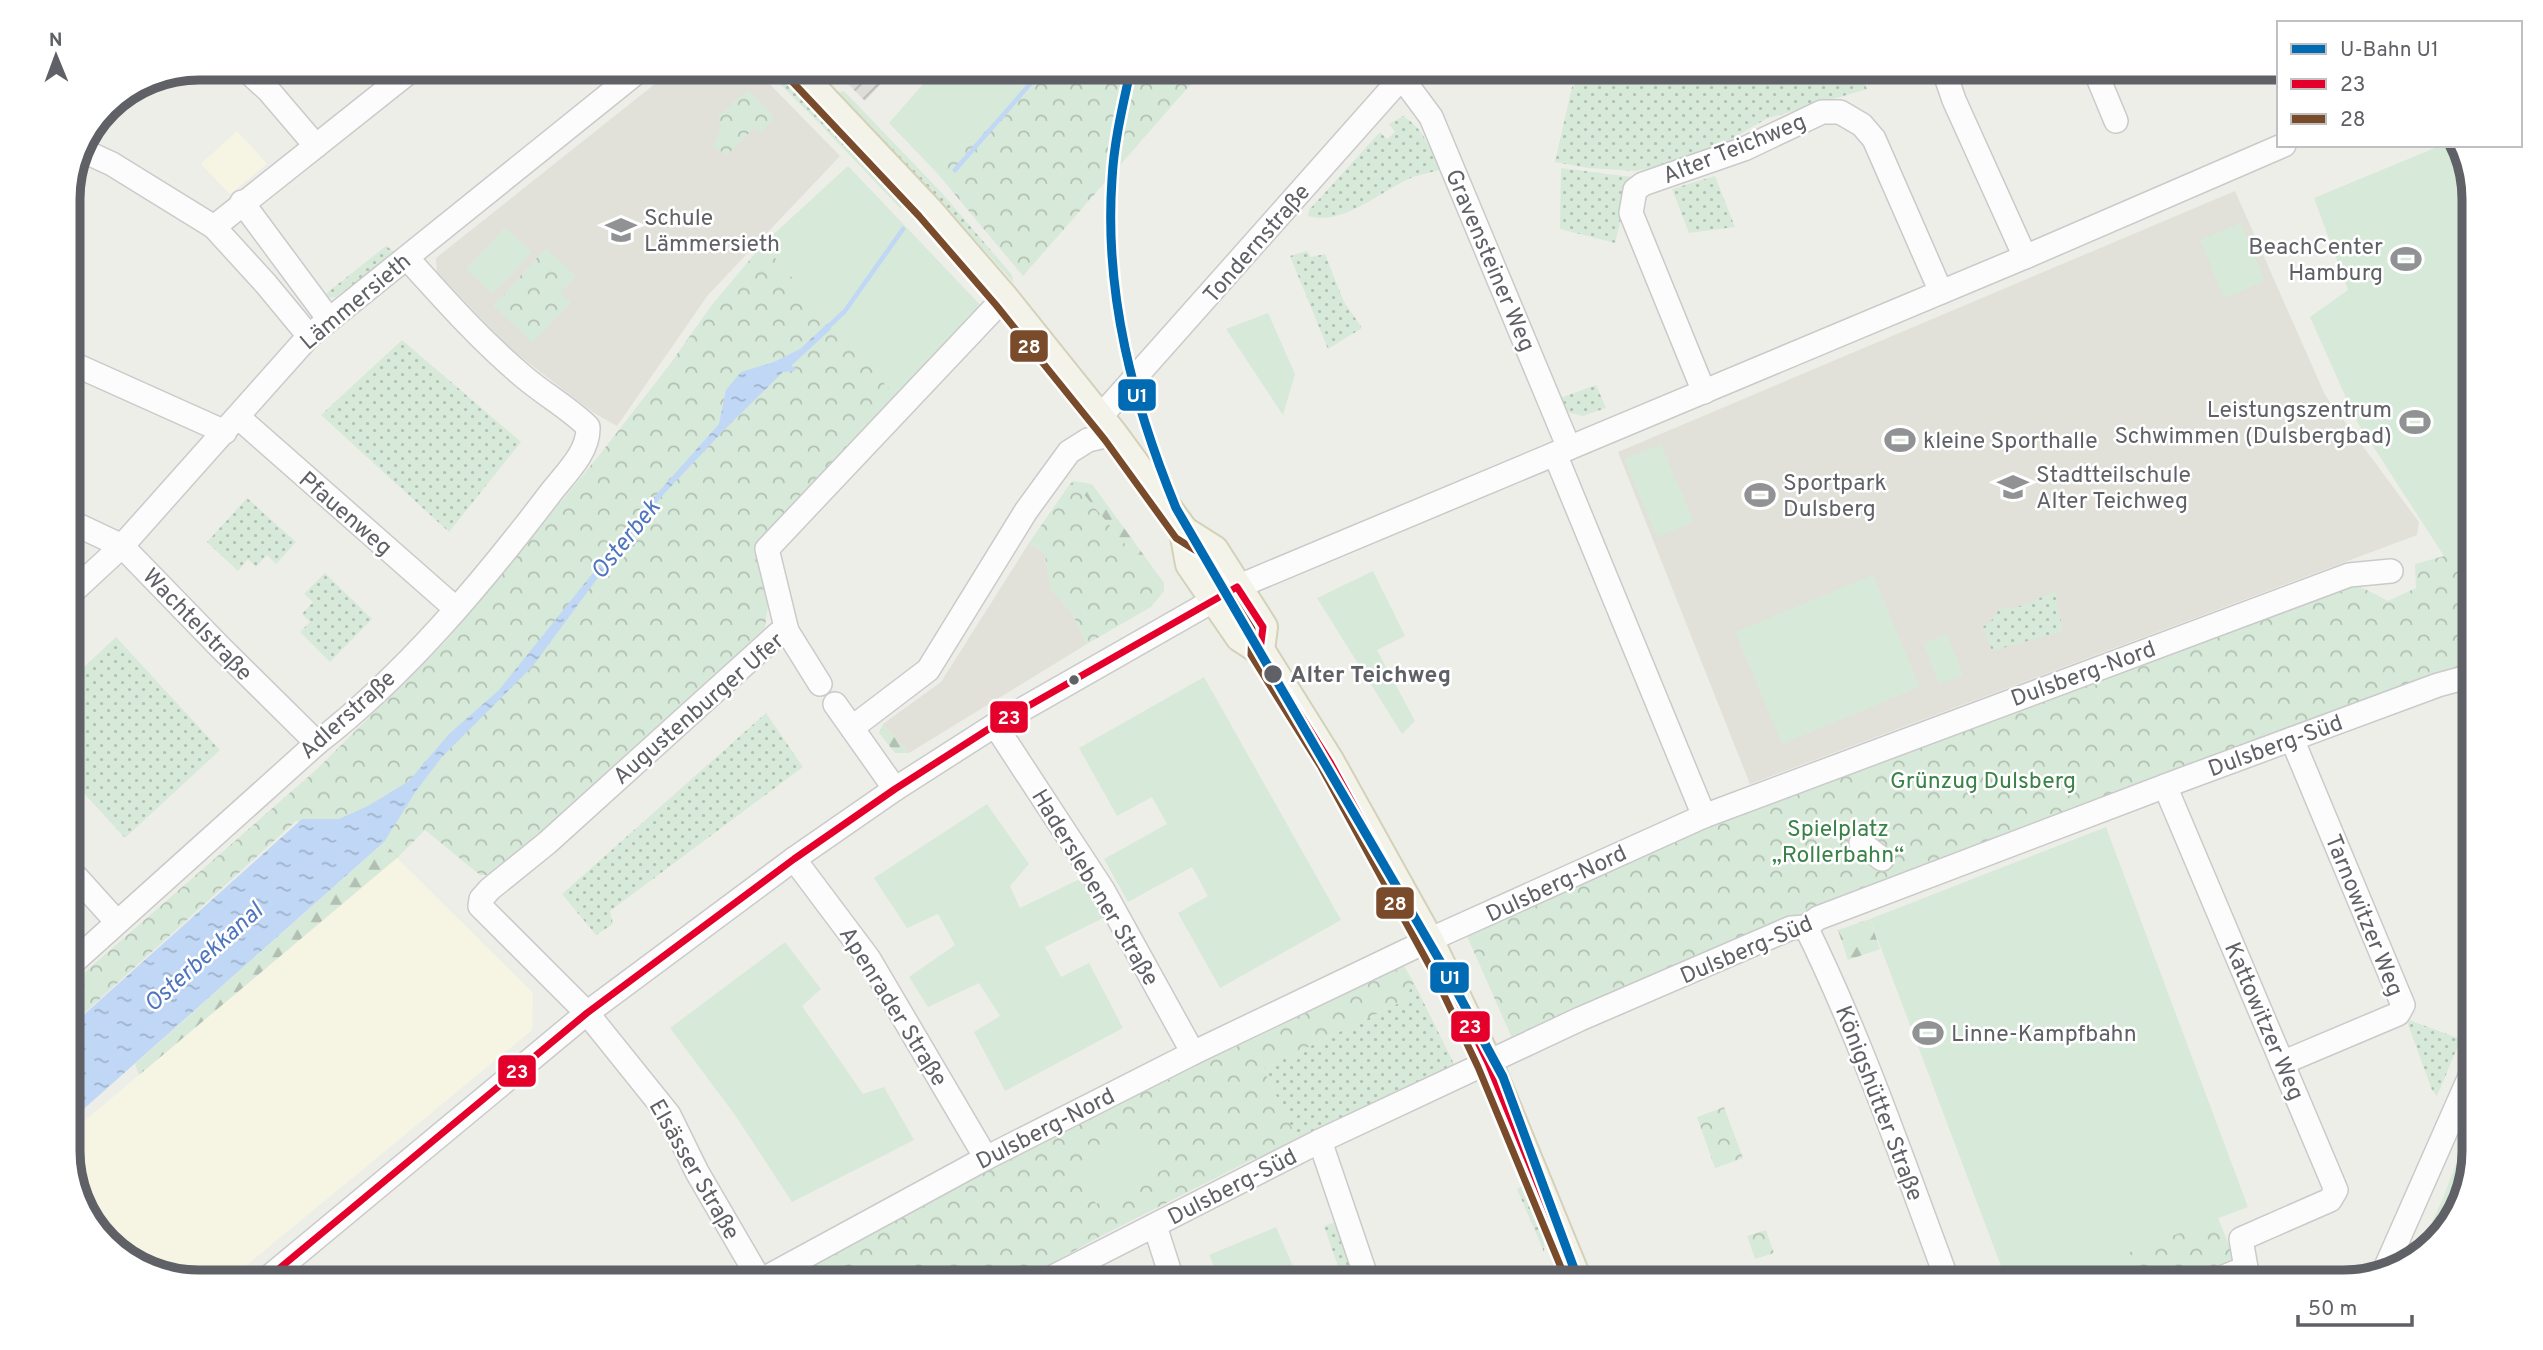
<svg xmlns="http://www.w3.org/2000/svg" width="2543" height="1350" viewBox="0 0 2543 1350" font-family="Overpass,sans-serif">
<defs>
<pattern id="industrial-furrows" width="10" height="10" patternUnits="userSpaceOnUse" patternTransform="scale(1.75)"><rect width="10" height="10" fill="#deddd9"/><path d="M-1 1l2-2M0 10L10 0M9 11l2-2" fill="none" stroke="#b7b7b4"/></pattern>
<pattern id="grass-dots" width="8" height="8" patternUnits="userSpaceOnUse" patternTransform="scale(1.75)"><rect width="8" height="8" fill="#d7e9d8"/><path d="M2 2h.1M6 6h.1" fill="none" stroke="#b2c0b3" stroke-width="1.8" stroke-linecap="round"/></pattern>
<pattern id="forest-firs" width="22" height="20" patternUnits="userSpaceOnUse" patternTransform="scale(1.75)"><rect width="22" height="20" fill="#d7e9d8"/><path d="M5 1l3.5 6h-7zM16 11l3.5 6h-7z" fill="#b2c0b3"/></pattern>
<pattern id="park-crowns" width="20" height="18" patternUnits="userSpaceOnUse" patternTransform="scale(1.75)"><rect width="20" height="18" fill="#d7e9d8"/><path d="M2 6a3 3 0 1 1 6 0M12 15a3 3 0 1 1 6 0" fill="none" stroke="#b2c0b3"/></pattern>
<pattern id="water-ripples" width="26" height="14" patternUnits="userSpaceOnUse" patternTransform="scale(1.75)"><rect width="26" height="14" fill="#c0d7f5"/><path d="M2 4q2-2 4 0t4 0M15 11q2-2 4 0t4 0" fill="none" stroke="#9fb2ca"/></pattern>
</defs>
<rect width="100%" height="100%" fill="#eeeee9"/>
<!-- commercial -->
<g fill="#f6f5e4">
<path d="M237 131 267 164 230 194 201 164Z"/>
<path d="M397 858 533 993 532 1030 226 1282H199L141 1268 90 1223 69 1160V1134Z"/>
</g>
<!-- industrial -->
<path fill="url(#industrial-furrows)" d="M832 68H896L865 101Z"/>
<!-- education -->
<g fill="#e1e0d9">
<path d="M675 68H754L840 156 708 295 617 426 594 413 508 347 437 272 436 258Z"/>
<path d="M2235 191 2325 395 2419 522 2417 535 1750 784 1618 452Z"/>
<path d="M1029 543 1045 554 1051 589 1072 613 1087 644 909 753 883 724 941 682Z"/>
</g>
<!-- grass -->
<g fill="url(#grass-dots)">
<path d="M764 68H772L822 116 903 204 901 209 817 121Z"/>
<path d="M1595 68H1858L1867 89 1766 119 1702 156 1636 171 1588 168 1555 162 1572 87Z"/>
<path d="M844 91 941 192 1012 275 1013 282 935 196 837 93Z"/>
<path d="M1403 116C1424 129 1430 148 1440 170 1432 172 1422 174 1413 177 1381 190 1345 226 1308 216L1309 210 1380 132 1387 139 1395 132 1389 124Z"/>
<path d="M1561 168 1632 177 1615 243 1560 229Z"/>
<path d="M1715 176 1735 227 1689 233 1672 189Z"/>
<path d="M386 246 395 252 336 297 326 298 323 296Z"/>
<path d="M1307 251 1311 257 1325 254 1344 302 1362 328 1328 349 1290 256Z"/>
<path d="M402 340 521 442 449 532 321 415Z"/>
<path d="M1596 385 1606 408 1583 416 1566 412 1560 398Z"/>
<path d="M247 498 296 542 276 564 267 555 256 567 248 559 238 571 207 542Z"/>
<path d="M325 573 372 619 330 662 300 632 310 622 302 614 313 602 304 594Z"/>
<path d="M2055 592 2063 631 1992 651 1983 627 1992 620 1999 609 2017 607Z"/>
<path d="M116 637 220 750 125 838 69 777V681Z"/>
<path d="M766 713 803 767 610 911 613 924 596 935 562 894Z"/>
<path d="M1414 983 1455 1066 1299 1142 1263 1069 1403 1001Z"/>
<path d="M2406 1019 2461 1039 2437 1096 2432 1090Z"/>
<path d="M1523 1186 1545 1236 1544 1252 1517 1189Z"/>
<path d="M1336 1222 1355 1277 1343 1281 1324 1226Z"/>
</g>
<!-- forest -->
<g fill="url(#forest-firs)">
<path d="M1073 481 1092 484 1164 583V591L1081 491 1067 488Z"/>
<path d="M883 724 909 753H895L879 733Z"/>
<path d="M384 842 398 857 139 1075 135 1064Z"/>
<path d="M1870 919 1880 949 1848 960 1838 930Z"/>
</g>
<!-- park -->
<g fill="url(#park-crowns)">
<path d="M1040 68H1205L1023 276 937 173 1005 100Z"/>
<path d="M748 90 774 117 762 132 754 128 727 155 713 146 721 128 718 116Z"/>
<path d="M763 244 898 399 758 544 769 600 764 632 522 854 490 875H480L425 830 398 857 384 842 296 821 69 1027V986L316 770 446 641 601 453 670 364 711 306Z"/>
<path d="M546 248 576 276 561 293 571 302 533 343 493 306Z"/>
<path d="M1067 488 1081 491 1164 591 1151 607 1087 644 1072 613 1051 590 1045 554 1029 543Z"/>
<path d="M2444 556H2475V664C2377 694 2281 731 2185 766 1958 851 1735 943 1512 1038L1466 934 1732 817 2335 586 2361 587 2388 601 2416 588 2415 564Z"/>
<path d="M1404 966 1414 983 1403 1001 1263 1069 1299 1142 1249 1161 1101 1236 1018 1282H786L785 1279 985 1171 1184 1072Z"/>
<path d="M1724 1107 1743 1158 1715 1168 1697 1117Z"/>
<path d="M2218 1218 2235 1260 2180 1282H2128L2119 1256Z"/>
<path d="M1766 1230 1774 1253 1755 1259 1747 1236Z"/>
</g>
<!-- garden -->
<g fill="#d7e9d8">
<path d="M937 68H1040L1005 100 937 173 889 123Z"/>
<path d="M2442 145H2459L2474 191 2475 556H2444L2356 420 2310 317 2348 290 2314 198Z"/>
<path d="M848 166 984 309 898 399 763 244Z"/>
<path d="M2241 223 2265 281 2224 298 2200 240Z"/>
<path d="M505 227 532 252 493 294 466 269Z"/>
<path d="M1268 313 1295 374 1283 415 1226 329Z"/>
<path d="M1661 444 1694 522 1657 537 1624 459Z"/>
<path d="M1373 571 1405 636 1377 650 1415 721 1402 734 1317 598Z"/>
<path d="M1873 575 1920 687 1782 744 1735 632Z"/>
<path d="M1947 634 1963 675 1939 684 1923 643Z"/>
<path d="M1204 677 1341 920 1220 988 1178 913 1208 896 1192 867 1128 902 1104 859 1167 824 1152 797 1117 816 1079 748Z"/>
<path d="M987 804 1029 864 1010 886 1020 908 1082 878 1105 917 1045 947 1061 977 1089 963 1123 1028 1005 1091 974 1032 1000 1016 979 983 928 1007 909 977 955 945 938 914 907 928 874 878Z"/>
<path d="M2106 827 2248 1207 2119 1256 2128 1282H1967L2001 1266 1870 919Z"/>
<path d="M785 942 821 989 802 1006 863 1094 884 1087 914 1140 792 1202 735 1115 670 1028Z"/>
<path d="M2475 1115V1151L2461 1209 2414 1261 2443 1198Z"/>
<path d="M1144 1129 1165 1169 1096 1204 1075 1164Z"/>
<path d="M1276 1227 1295 1271 1267 1282H1220L1209 1255Z"/>
<path d="M884 1255 899 1282H836Z"/>
</g>
<!-- water -->
<g fill="url(#water-ripples)">
<path d="M1662 68H1708C1697 83 1679 87 1664 78Z"/>
<path d="M827 324 831 329 791 366 795 367V371L783 372 724 430 663 495 622 545 532 667 441 758 416 791 384 842 69 1122V1028L302 819H339L368 806 409 781 449 734 499 690 654 497 719 424 726 390 741 372 774 362 800 349Z"/>
</g>
<g fill="none" stroke-linecap="round" stroke-linejoin="round">
<!-- stream -->
<g stroke="#c0d7f5" stroke-width="4.5">
<path d="M955 170 1044 68"/>
<path d="M827 328 845 311 903 229"/>
</g>
<!-- minor casing -->
<g stroke="#cacaca" stroke-width="26">
<g id="minor">
<path d="M244 68 269 91 316 146"/>
<path d="M1943 68 1954 100 2025 257"/>
<path d="M2094 68 2116 121"/>
<path d="M1402 78 1431 117 1569 448"/>
<path d="M86 152 112 164 214 227 266 284 309 336"/>
<path d="M242 202 328 318"/>
<path d="M214 227 414 68"/>
<path d="M69 362 225 432"/>
<path d="M1704 392 1631 213 1635 190 1643 184 1744 149 1822 112H1840L1862 125 1874 139 1941 292"/>
<path d="M238 417 455 608"/>
<path d="M1100 417 1410 68"/>
<path d="M1555 454 1704 816"/>
<path d="M69 521 122 546 219 646 317 743"/>
<path d="M69 595 122 546 309 336 642 68"/>
<path d="M820 684 787 631 767 549 1004 298"/>
<path d="M835 704 895 789"/>
<path d="M995 725 1103 890 1193 1053"/>
<path d="M853 727 928 670 1026 511 1069 452 1088 440 1113 434"/>
<path d="M2165 786 2336 1190 2330 1200 2241 1239 2246 1268 2251 1282"/>
<path d="M1861 843 1882 859"/>
<path d="M794 859 869 959 986 1158"/>
<path d="M69 869 117 922"/>
<path d="M1806 927C1862 1041 1903 1162 1948 1282"/>
<path d="M69 966 317 743C405 675 482 583 549 495 564 475 589 453 588 427 569 408 545 395 524 377 481 341 444 299 407 258"/>
<path d="M2282 1063 2398 1014 2403 1005 2292 739"/>
<path d="M1320 1141 1368 1282"/>
<path d="M1155 1226 1173 1282"/>
<path d="M2385 1269 2475 1065"/>
<path d="M263 1282 587 1013 794 859 895 789 995 725 1237 587 2025 257 2284 145"/>
<path d="M758 1282 986 1158 1193 1053 1429 940 1704 816 2349 575 2391 571"/>
<path d="M761 1282 697 1172 669 1115 587 1013 480 906 481 899 490 889 547 843 778 634 787 631"/>
<path d="M1043 1282 1320 1141 1580 1019 1791 928 1806 927 1818 918 2181 780 2438 685 2475 675"/>
<path d="M2211 1282 2246 1268"/>
</g>
</g>
<!-- major casing -->
<g stroke="#d4d1b9" stroke-width="32">
<g id="major">
<path d="M794 68 927 209 1004 298 1113 434 1184 531 1214 550 1263 627 1260 650"/>
<path d="M1184 531 1190 564 1240 637 1260 650 1330 762 1429 940 1488 1063 1578 1282"/>
</g>
</g>
<!-- minor -->
<use href="#minor" stroke="#fcfcfc" stroke-width="23"/>
<!-- major -->
<use href="#major" stroke="#f3f3e9" stroke-width="28"/>
<!-- bus-1 casing -->
<g stroke="#fff" stroke-width="12">
<path id="bus-1" d="M263 1282 587 1013 794 859 895 789 995 725 1237 587 1263 627 1260 650 1330 762 1443 969 1488 1063 1578 1282"/>
</g>
<!-- bus-2 casing -->
<g stroke="#fff" stroke-width="12">
<path id="bus-2" d="M786 75 919 216 996 305 1105 440 1176 538 1206 557 1252 629 1251 655 1321 767 1434 974 1478 1067 1567 1282"/>
</g>
<!-- bus-1 -->
<use href="#bus-1" stroke="#e4002b" stroke-width="7"/>
<!-- bus-2 -->
<use href="#bus-2" stroke="#7a4b2a" stroke-width="7"/>
<!-- metro-1 casing -->
<g stroke="#fff" stroke-width="14">
<path id="metro-1" d="M1131 68C1123 105 1114 141 1112 179 1104 294 1133 403 1176 508L1447 973 1503 1077 1579 1282"/>
</g>
<!-- metro-1 -->
<use href="#metro-1" stroke="#006ab3" stroke-width="9"/>
</g>
<!-- icons -->
<defs>
<g id="school-bare" transform="scale(2.415)"><path d="M0-5L7-2L0 1L-7-2ZM-4 1L0 2.5L4 1V4Q0 6-4 4Z" fill="#919294" stroke="#fff" stroke-width="2.5" paint-order="stroke"/></g>
<g id="stadium-bare" transform="scale(2.415)"><path d="M0-5a6.5 5 0 1 0 0 10a6.5 5 0 1 0 0-10ZM-3.5-1.8h7v3.6h-7Z" fill="#919294" stroke="#fff" stroke-width="2.5" paint-order="stroke"/></g>
</defs>
<g fill-rule="evenodd">
<use href="#school-bare" x="621" y="230"/>
<use href="#stadium-bare" x="2406" y="259"/>
<use href="#stadium-bare" x="2415" y="422"/>
<use href="#stadium-bare" x="1900" y="440"/>
<use href="#school-bare" x="2013" y="487"/>
<use href="#stadium-bare" x="1760" y="495"/>
<use href="#stadium-bare" x="1928" y="1033"/>
</g>
<!-- markers -->
<g fill="#5f6166" stroke="#fff" stroke-width="2.5">
<circle cx="1273" cy="674" r="10"/>
<circle cx="1074" cy="680" r="6"/>
</g>
<g text-anchor="middle" stroke-width="5" stroke-linejoin="round" paint-order="stroke">
<!-- street labels -->
<g font-size="23" fill="#5f6166" stroke="#fff">
<text transform="translate(1734 148) rotate(-22)" y="8">Alter Teichweg</text>
<text transform="translate(1256 243) rotate(-49)" y="8">Tondernstraße</text>
<text transform="translate(1491 260) rotate(67)" y="8">Gravensteiner Weg</text>
<text transform="translate(355 301) rotate(-40)" y="8">Lämmersieth</text>
<text transform="translate(346 513) rotate(41)" y="8">Pfauenweg</text>
<text transform="translate(198 624) rotate(46)" y="8">Wachtelstraße</text>
<text transform="translate(2083 673) rotate(-20)" y="8">Dulsberg-Nord</text>
<text transform="translate(698 708) rotate(-41)" y="8">Augustenburger Ufer</text>
<text transform="translate(347 714) rotate(-42)" y="8">Adlerstraße</text>
<text transform="translate(2275 745) rotate(-20)" y="8">Dulsberg-Süd</text>
<text transform="translate(1556 883) rotate(-25)" y="8">Dulsberg-Nord</text>
<text transform="translate(1096 887) rotate(59)" y="8">Haderslebener Straße</text>
<text transform="translate(2365 915) rotate(68)" y="8">Tarnowitzer Weg</text>
<text transform="translate(1746 949) rotate(-23)" y="8">Dulsberg-Süd</text>
<text transform="translate(894 1006) rotate(58)" y="8">Apenrader Straße</text>
<text transform="translate(2265 1021) rotate(67)" y="8">Kattowitzer Weg</text>
<text transform="translate(1880 1103) rotate(69)" y="8">Königshütter Straße</text>
<text transform="translate(1045 1128) rotate(-27)" y="8">Dulsberg-Nord</text>
<text transform="translate(695 1169) rotate(60)" y="8">Elsässer Straße</text>
<text transform="translate(1232 1186) rotate(-27)" y="8">Dulsberg-Süd</text>
</g>
<!-- poi labels -->
<g font-size="23" fill="#5f6166" stroke="#fff" text-anchor="start">
<text x="644" y="225">Schule<tspan x="644" dy="26">Lämmersieth</tspan></text>
<text x="2383" y="254" text-anchor="end">BeachCenter<tspan x="2383" dy="26">Hamburg</tspan></text>
<text x="2392" y="417" text-anchor="end">Leistungszentrum<tspan x="2392" dy="26">Schwimmen (Dulsbergbad)</tspan></text>
<text x="1923" y="448">kleine Sporthalle</text>
<text x="2036" y="482">Stadtteilschule<tspan x="2036" dy="26">Alter Teichweg</tspan></text>
<text x="1783" y="490">Sportpark<tspan x="1783" dy="26">Dulsberg</tspan></text>
<text x="1951" y="1041">Linne-Kampfbahn</text>
</g>
<!-- stop labels -->
<g font-size="23" font-weight="bold" fill="#5f6166" stroke="#fff" text-anchor="start">
<text x="1290" y="682">Alter Teichweg</text>
</g>
<!-- park labels -->
<g font-size="23" fill="#3a8248" stroke="#fff">
<text x="1983" y="788">Grünzug Dulsberg</text>
<text x="1838" y="836">Spielplatz<tspan x="1838" dy="26">„Rollerbahn“</tspan></text>
</g>
<!-- water labels -->
<g font-size="24" font-style="italic" fill="#4f75be" stroke="#fff">
<text transform="translate(625 539) rotate(-51)" y="8">Osterbek</text>
<text transform="translate(203 957) rotate(-42)" y="8">Osterbekkanal</text>
</g>
</g>
<!-- crop -->
<path d="M0 0H2543V1350H0ZM199 80H2343A119 119 0 0 1 2462 199V1151A119 119 0 0 1 2343 1270H199A119 119 0 0 1 80 1151V199A119 119 0 0 1 199 80Z" fill="#fff" fill-rule="evenodd"/>
<path fill="none" stroke="#5f6166" stroke-width="9" d="M199 80H2343A119 119 0 0 1 2462 199V1151A119 119 0 0 1 2343 1270H199A119 119 0 0 1 80 1151V199A119 119 0 0 1 199 80Z"/>
<g stroke="#fff" stroke-width="2.5">
<rect x="1009" y="329" width="40" height="34" rx="7" fill="#7a4b2a"/>
<rect x="1117" y="378" width="40" height="34" rx="7" fill="#006ab3"/>
<rect x="989" y="700" width="40" height="34" rx="7" fill="#e4002b"/>
<rect x="1375" y="886" width="40" height="34" rx="7" fill="#7a4b2a"/>
<rect x="1429" y="961" width="41" height="33" rx="7" fill="#006ab3"/>
<rect x="1450" y="1010" width="41" height="33" rx="7" fill="#e4002b"/>
<rect x="497" y="1054" width="40" height="34" rx="7" fill="#e4002b"/>
</g>
<g font-size="19" text-anchor="middle" font-weight="bold" fill="#fff">
<text x="1029" y="353">28</text>
<text x="1137" y="402">U1</text>
<text x="1009" y="724">23</text>
<text x="1395" y="910">28</text>
<text x="1450" y="984">U1</text>
<text x="1470" y="1033">23</text>
<text x="517" y="1078">23</text>
</g>
<!-- legend -->
<rect x="2277" y="21" width="245" height="126" fill="#ffffff" stroke="#bfc0c2" stroke-width="2"/>
<rect x="2291" y="44" width="35" height="10" fill="#006ab3" stroke="#bfc0c2" stroke-width="2"/>
<text x="2340" y="56" font-size="21" fill="#5f6166">U-Bahn U1</text>
<rect x="2291" y="79" width="35" height="10" fill="#e4002b" stroke="#bfc0c2" stroke-width="2"/>
<text x="2340" y="91" font-size="21" fill="#5f6166">23</text>
<rect x="2291" y="114" width="35" height="10" fill="#7a4b2a" stroke="#bfc0c2" stroke-width="2"/>
<text x="2340" y="126" font-size="21" fill="#5f6166">28</text>
<!-- north arrow -->
<g transform="translate(56 56) rotate(359)" stroke="#ffffff" stroke-width="5" paint-order="stroke">
<path d="M0-5L12 26L0 18L-12 26Z" fill="#5f6166"/>
<text y="-10" font-size="19" font-weight="bold" text-anchor="middle" fill="#5f6166">N</text>
</g>
<!-- scale -->
<path d="M2298 1315v10h114v-10" fill="none" stroke="#5f6166" stroke-width="3.5"/>
<text x="2308" y="1315" font-size="21" fill="#5f6166" stroke="#ffffff" stroke-width="5" paint-order="stroke">50 m</text>
</svg>
